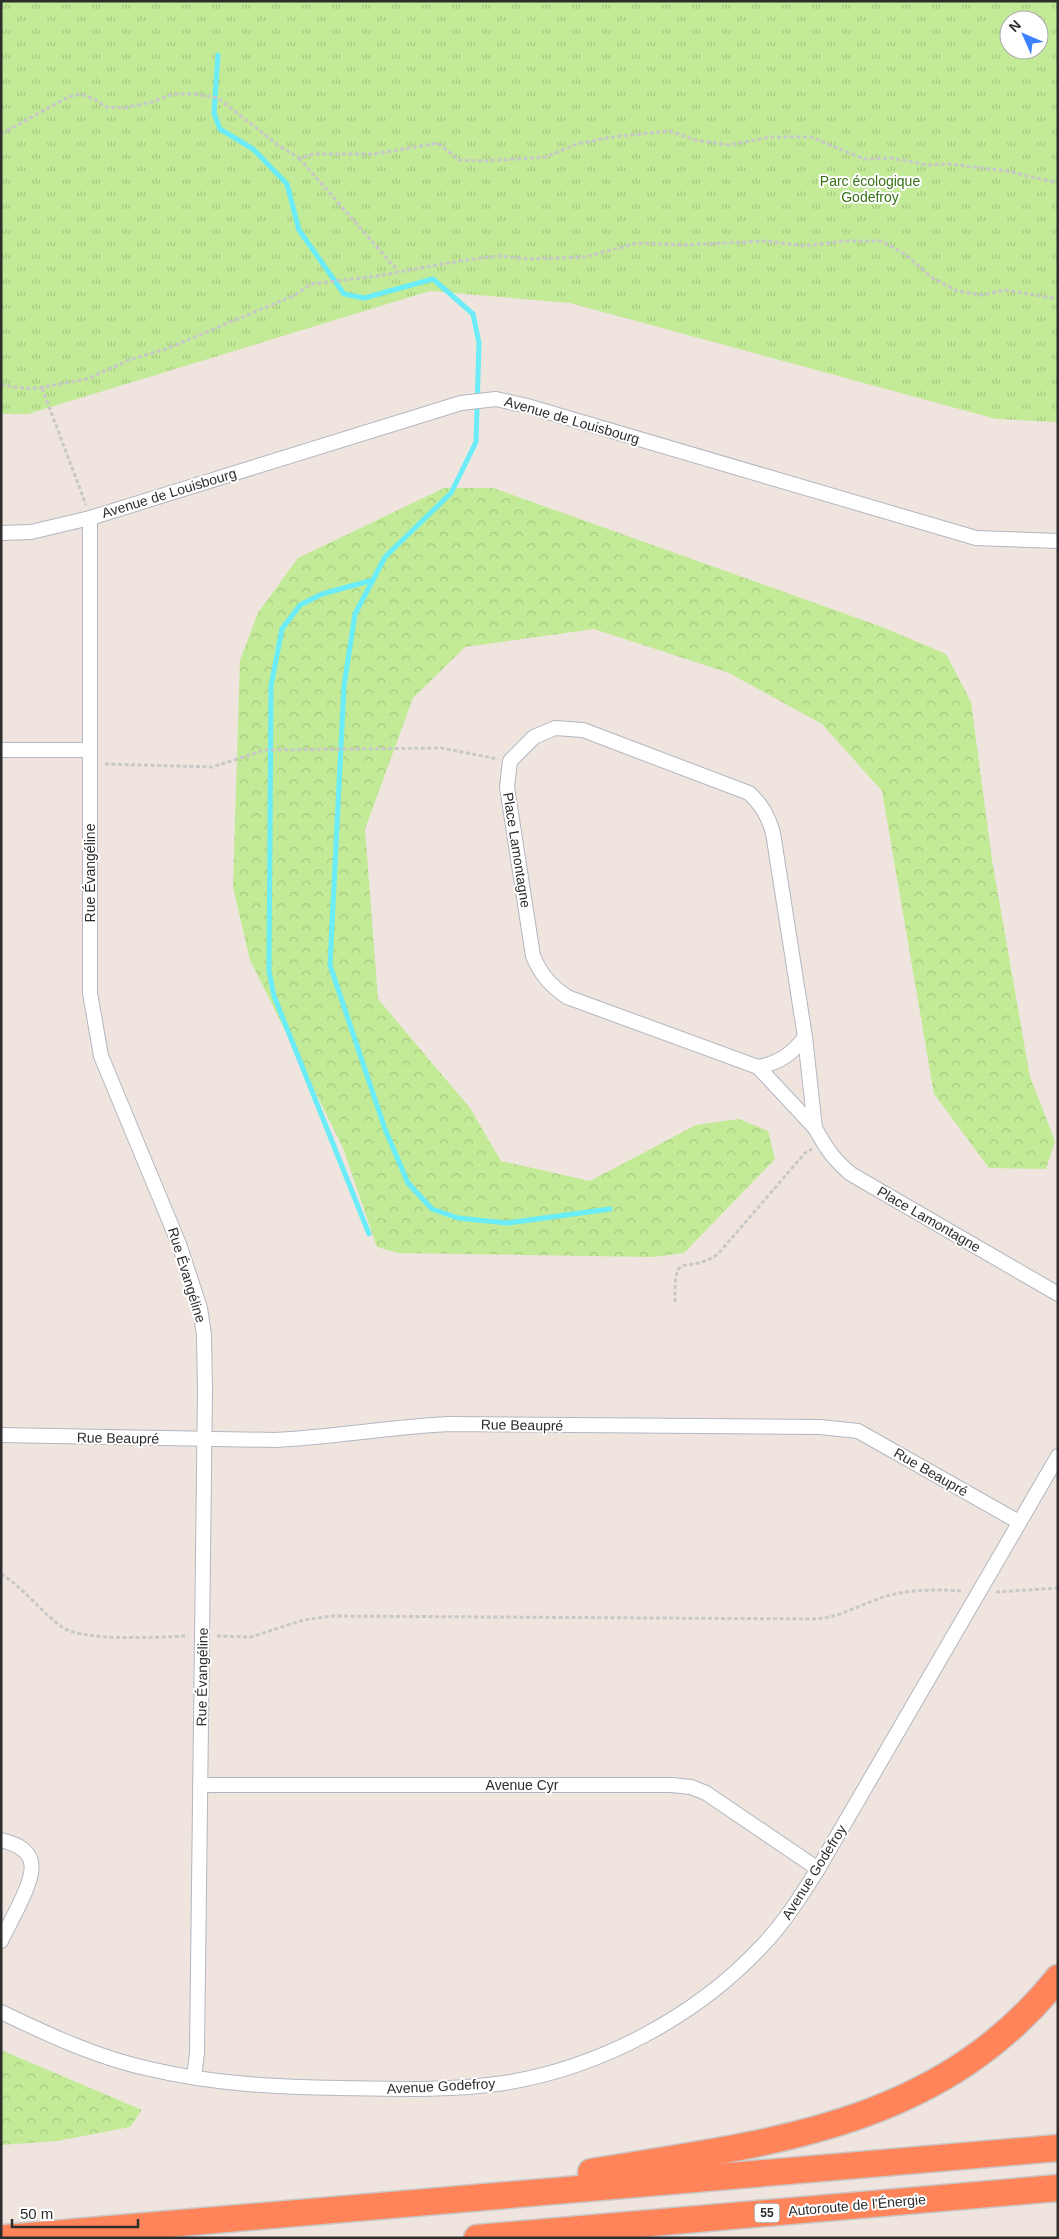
<svg xmlns="http://www.w3.org/2000/svg" width="1059" height="2239" viewBox="0 0 1059 2239" font-family="Helvetica,sans-serif">
<defs>
<pattern id="forest-crowns" width="20" height="18" patternUnits="userSpaceOnUse" patternTransform="scale(1.25)"><rect width="20" height="18" fill="#c2ea97"/><path d="M2 6a3 3 0 1 1 6 0M12 15a3 3 0 1 1 6 0" fill="none" stroke="#a7c982"/></pattern>
<pattern id="park-tufts" width="24" height="20" patternUnits="userSpaceOnUse" patternTransform="scale(1.25)"><rect width="24" height="20" fill="#c2ea97"/><path d="M3 7l-1-3M5 7V3M7 7l1-3M15 17l-1-3M17 17v-4M19 17l1-3" fill="none" stroke="#a7c982"/></pattern>
</defs>
<rect width="100%" height="100%" fill="#efe5de"/>
<!-- forest -->
<g fill="url(#forest-crowns)">
<path d="M444 488H493L882 627 946 654 971 702 992 860 1030 1077 1055 1141 1046 1169 989 1168 934 1094 882 791 822 724 729 673 594 629 465 647 413 698 365 829 378 999 470 1108 501 1161 590 1181 696 1125 739 1119 768 1131 775 1159 684 1253 653 1257 398 1253 377 1247 343 1148 250 960 233 887 240 660 258 613 298 558Z"/>
<path d="M1 2050 142 2110 130 2127 57 2141 1 2145Z"/>
</g>
<!-- park -->
<path fill="url(#park-tufts)" fill-rule="evenodd" d="M1 1H1058V422L996 419 570 303 430 291 28 414H1ZM1009 20H1039V50H1009Z"/>
<g fill="none" stroke-linecap="round" stroke-linejoin="round">
<!-- stream -->
<g stroke="#6aecf9" stroke-width="5">
<path d="M218 55 214 113 220 129 253 149 287 184 299 230 344 294 364 298 433 279 473 314 479 343 476 442 451 493 385 557 355 614 344 686 330 965 385 1129 408 1183 432 1209 458 1218 507 1223 610 1209"/>
<path d="M369 1234 274 996 269 971 271 686 282 629 300 605 322 594 373 580"/>
</g>
<!-- minor casing -->
<g stroke="#b2b7c1" stroke-width="16">
<g id="minor">
<path d="M90 518V993L101 1056 179 1244 200 1308 204 1335 205 1390 197 2053 194 2077"/>
<path d="M1 533 31 532 90 518 461 403 496 399 527 406 976 538 1058 541"/>
<path d="M1 750H90"/>
<path d="M758 1067 815 1128 805 1037 773 833C768 816 762 805 749 793L583 730 555 728 534 737 510 761 507 787 533 956C541 975 550 985 567 997L758 1067C779 1063 792 1054 805 1037"/>
<path d="M815 1128C826 1148 833 1159 851 1174L1058 1294"/>
<path d="M1 1435 275 1440C333 1437 391 1427 449 1424L820 1427 858 1431 1019 1522"/>
<path d="M200 1785H672L691 1787 706 1793 818 1869"/>
<path d="M1 1840C13 1843 28 1848 31 1862 36 1880 9 1923 1 1941"/>
<path d="M1 2012C49 2035 98 2058 150 2069 213 2084 276 2087 340 2088 395 2089 450 2091 504 2083 599 2068 696 2017 762 1946 784 1923 801 1896 818 1869L1058 1456"/>
</g>
</g>
<!-- motorway casing -->
<g stroke="#c8c8c8" stroke-width="29">
<g id="motorway">
<path d="M591 2172C767 2143 938 2128 1058 1978"/>
<path d="M5 2238 1058 2148"/>
<path d="M477 2238 1058 2188"/>
</g>
</g>
<!-- path -->
<g stroke="#c8c8c8" stroke-width="3" stroke-dasharray="4 2.5" stroke-linecap="butt">
<path d="M1 134 68 97 80 94 94 99 106 107 124 108 152 102 173 94H195L218 98 278 145 299 158 314 154H374L438 143 459 160 484 161 546 157 577 144 612 137 670 131 695 140 729 145 770 137H811L864 159 892 158 927 165 949 164 1007 171 1058 183"/>
<path d="M299 158 398 271"/>
<path d="M1 384 6 386 32 389 87 379 129 360 166 349 295 295 311 284 377 276 466 260 500 256 529 259 585 257 637 243 683 245 766 241 803 246 844 241H881L905 254 931 277 957 291 982 295 1005 290 1058 299"/>
<path d="M42 388 86 505"/>
<path d="M105 764 212 767 265 750 441 748 498 759"/>
<path d="M675 1302C674 1246 684 1277 718 1254L805 1153 812 1149"/>
<path d="M1 1574C24 1588 40 1611 62 1627 83 1642 160 1637 188 1636"/>
<path d="M996 1592 1058 1588"/>
<path d="M217 1636 251 1637 303 1620 332 1616 817 1619C838 1617 856 1607 875 1600 903 1589 933 1589 962 1591"/>
</g>
<!-- minor -->
<use href="#minor" stroke="#fff" stroke-width="14"/>
<!-- motorway -->
<use href="#motorway" stroke="#ff8459" stroke-width="26"/>
</g>
<g text-anchor="middle" stroke-width="4" stroke-linejoin="round" paint-order="stroke">
<!-- shield labels -->
<rect fill="#fff" stroke="#6c6c6c" stroke-width="1" x="754.5" y="2203.5" width="25" height="19" rx="4"/>
<g font-size="12" font-weight="bold" fill="#2d2d2d">
<text x="767" y="2217">55</text>
</g>
<!-- park labels -->
<g font-size="14" fill="#387215" stroke="#fff">
<text x="870" y="186">Parc écologique<tspan x="870" dy="16">Godefroy</tspan></text>
</g>
<!-- street labels -->
<g font-size="14" fill="#2d2d2d" stroke="#fff">
<text transform="translate(572 420) rotate(16)" y="5">Avenue de Louisbourg</text>
<text transform="translate(169 493) rotate(-17)" y="5">Avenue de Louisbourg</text>
<text transform="translate(517 850) rotate(81)" y="5">Place Lamontagne</text>
<text transform="translate(90 873) rotate(-90)" y="5">Rue Évangéline</text>
<text transform="translate(929 1219) rotate(30)" y="5">Place Lamontagne</text>
<text transform="translate(187 1275) rotate(73)" y="5">Rue Évangéline</text>
<text transform="translate(522 1425) rotate(1)" y="5">Rue Beaupré</text>
<text transform="translate(118 1438) rotate(1)" y="5">Rue Beaupré</text>
<text transform="translate(931 1472) rotate(30)" y="5">Rue Beaupré</text>
<text transform="translate(202 1677) rotate(-89)" y="5">Rue Évangéline</text>
<text x="522" y="1790">Avenue Cyr</text>
<text transform="translate(814 1872) rotate(-58)" y="5">Avenue Godefroy</text>
<text transform="translate(441 2086) rotate(-3)" y="5">Avenue Godefroy</text>
<text transform="translate(857 2205) rotate(-5)" y="5">Autoroute de l'Énergie</text>
</g>
</g>
<!-- border -->
<rect width="1059" height="2239" fill="none" stroke="#2d2d2d" stroke-width="5"/>
<!-- north arrow -->
<g transform="translate(1024 35) rotate(315)"><circle r="24" fill="#ffffff" stroke="#ababab"/>
<path d="M0-4L9 19L0 12L-9 19Z" fill="#3b82ff"/>
<text y="-8" font-size="14" font-weight="bold" text-anchor="middle" fill="#2d2d2d">N</text>
</g>
<!-- scale -->
<path d="M12 2219v8h126v-8" fill="none" stroke="#2d2d2d" stroke-width="2.5"/>
<text x="20" y="2219" font-size="15" fill="#2d2d2d" stroke="#ffffff" stroke-width="4" paint-order="stroke">50 m</text>
</svg>
